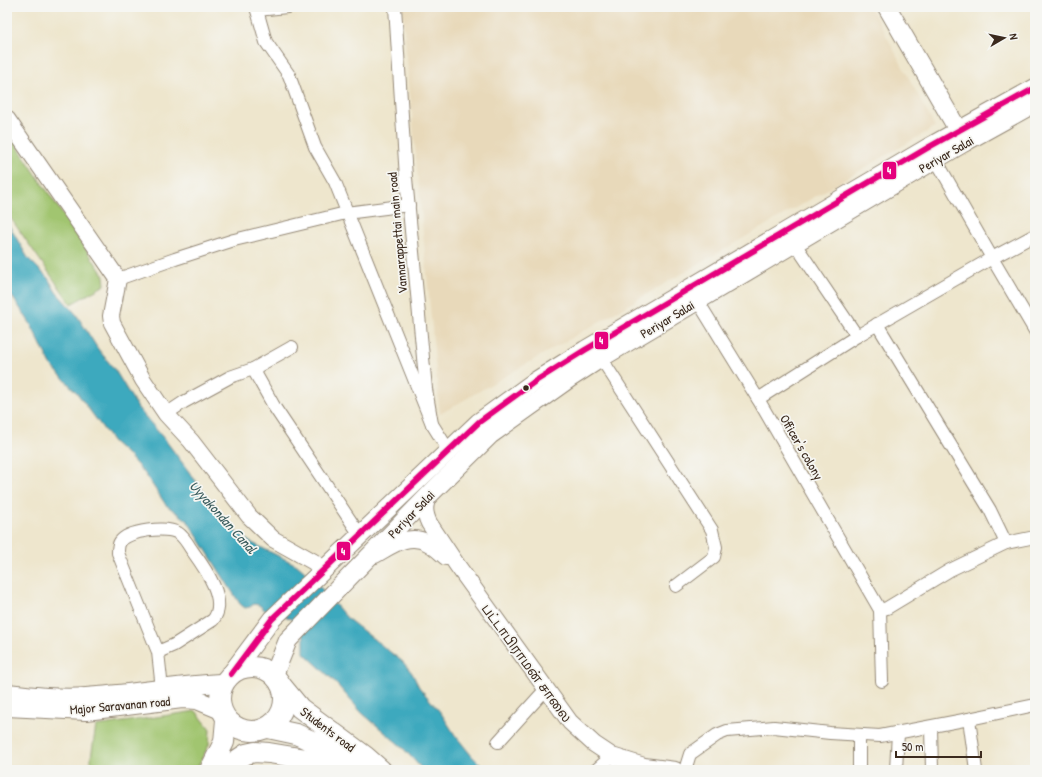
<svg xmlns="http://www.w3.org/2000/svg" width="1042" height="777" viewBox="0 0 1042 777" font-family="'Patrick Hand','Noto Sans Tamil',sans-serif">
<rect width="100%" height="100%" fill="#f6f6f2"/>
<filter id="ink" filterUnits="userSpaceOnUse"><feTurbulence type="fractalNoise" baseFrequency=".025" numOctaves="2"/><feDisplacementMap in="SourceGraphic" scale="8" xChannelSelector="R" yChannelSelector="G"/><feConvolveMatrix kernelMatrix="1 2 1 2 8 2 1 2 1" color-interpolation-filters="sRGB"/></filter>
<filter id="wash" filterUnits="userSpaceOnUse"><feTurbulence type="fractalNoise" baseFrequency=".012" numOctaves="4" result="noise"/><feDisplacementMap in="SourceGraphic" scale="16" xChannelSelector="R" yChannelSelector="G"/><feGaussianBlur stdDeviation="0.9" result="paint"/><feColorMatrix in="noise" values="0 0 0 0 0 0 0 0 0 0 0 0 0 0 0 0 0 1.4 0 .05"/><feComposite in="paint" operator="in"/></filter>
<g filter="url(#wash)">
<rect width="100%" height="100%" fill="#eee6cd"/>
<!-- built -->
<path fill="#e8d9ba" d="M402 7H871L935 127 440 414Z"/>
<!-- green -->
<g fill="#a1c56f" stroke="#6e7846">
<path d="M7 131 104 276 105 285 71 304 7 213Z"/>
<path d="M196 711 210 729 209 745 196 770H89L96 726Z"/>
</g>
<!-- water -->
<path fill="#3ea9be" stroke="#3c6a6e" d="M7 222 28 258 48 278 56 292 76 314 98 349 115 370 138 408 166 441 219 512 236 532 250 542 297 565 313 579 348 619 403 662 412 673 419 687 441 713 455 735 471 755 486 770H423L402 747 362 713 332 679 304 653V636L291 619 277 612H267L259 605 254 604 250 607 245 608 240 604 187 520 166 505 145 474 130 457 113 442 77 393 51 365 30 323 7 289Z"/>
</g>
<g filter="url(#ink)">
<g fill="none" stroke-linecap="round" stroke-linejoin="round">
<!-- minor casing -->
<g stroke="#948876" stroke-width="14">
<g id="minor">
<path d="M256 7 266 42 289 75 315 147 335 182 432 424"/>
<path d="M395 7 406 178 426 389 432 424 449 451"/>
<path d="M257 10 287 7"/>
<path d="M932 153 992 258 1035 235"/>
<path d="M118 279 175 259 234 240 346 213 409 205"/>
<path d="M694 295 758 399 880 610 882 681"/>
<path d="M877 324 990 510 1006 543"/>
<path d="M857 336 992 258 1035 331"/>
<path d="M601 358 712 530 716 547 714 557 676 586"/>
<path d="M253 369 275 408 360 535"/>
<path d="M758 399 857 336 795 244"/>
<path d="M166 414 184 402 230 377 253 369 292 347"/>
<path d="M880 610 887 608 950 570 1006 543 1035 537"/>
<path d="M158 652 118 553C118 550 118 545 120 542 128 530 167 526 178 533 183 536 188 544 191 549 204 567 229 600 213 620L174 645 158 652 162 689"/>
<path d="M969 719 976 770"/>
<path d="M931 727 932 770"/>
<path d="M498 742 546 689"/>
<path d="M596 770 612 756"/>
<path d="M685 770 690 754 717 735 727 731 774 727 830 733 880 736 969 719 1035 705"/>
<path d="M859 770V735"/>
<path d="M896 770 898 733"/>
</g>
</g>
<!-- tertiary casing -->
<g stroke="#948876" stroke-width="18">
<g id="tertiary">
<path d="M7 119 118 279 111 316 112 323 143 380 166 414 191 441 249 516 273 539 314 562 322 570"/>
<path d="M429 495C424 506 424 512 429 523L457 565 570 722 594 744 612 756 644 766 675 770"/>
<path d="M375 555C391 546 409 532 428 543 434 546 440 552 446 557"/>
</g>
</g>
<!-- secondary casing -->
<g stroke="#948876" stroke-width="20">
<g id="secondary">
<path d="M887 7 965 142"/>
<path d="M231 674 272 619 479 422 534 382 585 350 929 147 1035 88"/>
<path d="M274 675 288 640 429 495 490 435 570 378 601 358 965 142 1035 103"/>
<path d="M7 693C33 696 60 699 86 697 132 694 178 685 223 683"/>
<path d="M7 707 86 711 182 699 197 700 221 710"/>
</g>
</g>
<!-- primary casing -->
<g stroke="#948876" stroke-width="22">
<g id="primary">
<circle cx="252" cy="699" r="32"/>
<path d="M281 685 300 708 365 756 381 770"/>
<path d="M268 728 296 734 323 746 347 763"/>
<path d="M225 768 246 754 255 752 269 753 342 765 356 770"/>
<path d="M210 770 224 742 226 720"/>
</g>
</g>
<!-- minor -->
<use href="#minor" stroke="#fff" stroke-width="12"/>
<!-- tertiary -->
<use href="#tertiary" stroke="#fff" stroke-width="16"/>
<!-- secondary -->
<use href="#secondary" stroke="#fff" stroke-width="18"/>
<!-- primary -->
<use href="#primary" stroke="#fff" stroke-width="20"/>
<!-- bus-1 casing -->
<g stroke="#f6f6f2" stroke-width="9">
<path id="bus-1" d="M231 674 272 619 479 422 534 382 585 350 929 147 1035 88"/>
</g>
<!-- bus-1 -->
<use href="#bus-1" stroke="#e5007d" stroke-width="6"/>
</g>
</g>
<!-- markers -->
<circle fill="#3b2a1e" stroke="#f6f6f2" stroke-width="1.5" cx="526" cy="388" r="3.5"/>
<g text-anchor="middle" stroke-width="3.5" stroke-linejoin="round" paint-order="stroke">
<!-- street labels -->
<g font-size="13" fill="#3b2a1e" stroke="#f6f6f2">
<text transform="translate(946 154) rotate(-30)" y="5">Periyar Salai</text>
<text transform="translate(397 233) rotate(-95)" y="5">Vannarappettai main road</text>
<text transform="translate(667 319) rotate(-31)" y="5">Periyar Salai</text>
<text transform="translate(802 447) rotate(60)" y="5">Officer's colony</text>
<text transform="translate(411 514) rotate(-46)" y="5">Periyar Salai</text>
<text transform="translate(527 663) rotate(54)" y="5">பட்டாபிராமன் சாலை</text>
<text transform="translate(120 705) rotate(-5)" y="5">Major Saravanan road</text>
<text transform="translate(328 729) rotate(37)" y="5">Students road</text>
</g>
<!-- water labels -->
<g font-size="14" font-style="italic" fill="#3c5d5e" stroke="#f6f6f2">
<text transform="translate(223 517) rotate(48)" y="5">Uyyakondan Canal</text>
</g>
</g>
<g stroke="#f6f6f2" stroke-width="1.5">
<rect x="882" y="161" width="15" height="19" rx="4" fill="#e5007d"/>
<rect x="594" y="331" width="15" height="19" rx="4" fill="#e5007d"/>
<rect x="336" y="541" width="15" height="20" rx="4" fill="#e5007d"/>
</g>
<g font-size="11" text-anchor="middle" font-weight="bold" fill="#fff">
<text x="889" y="174">4</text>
<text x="601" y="344">4</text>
<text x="343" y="555">4</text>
</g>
<!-- margin -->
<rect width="1042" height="777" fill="none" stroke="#f6f6f2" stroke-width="24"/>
<!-- north arrow -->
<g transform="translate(1004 38) rotate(81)" stroke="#f6f6f2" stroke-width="3" paint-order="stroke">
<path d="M0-3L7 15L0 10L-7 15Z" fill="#3b2a1e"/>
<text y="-6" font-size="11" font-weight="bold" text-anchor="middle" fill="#3b2a1e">N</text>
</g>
<!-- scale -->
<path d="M896 751v6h85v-6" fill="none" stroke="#3b2a1e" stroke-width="2"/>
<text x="902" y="751" font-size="12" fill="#3b2a1e" stroke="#f6f6f2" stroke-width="3" paint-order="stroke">50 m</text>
</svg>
